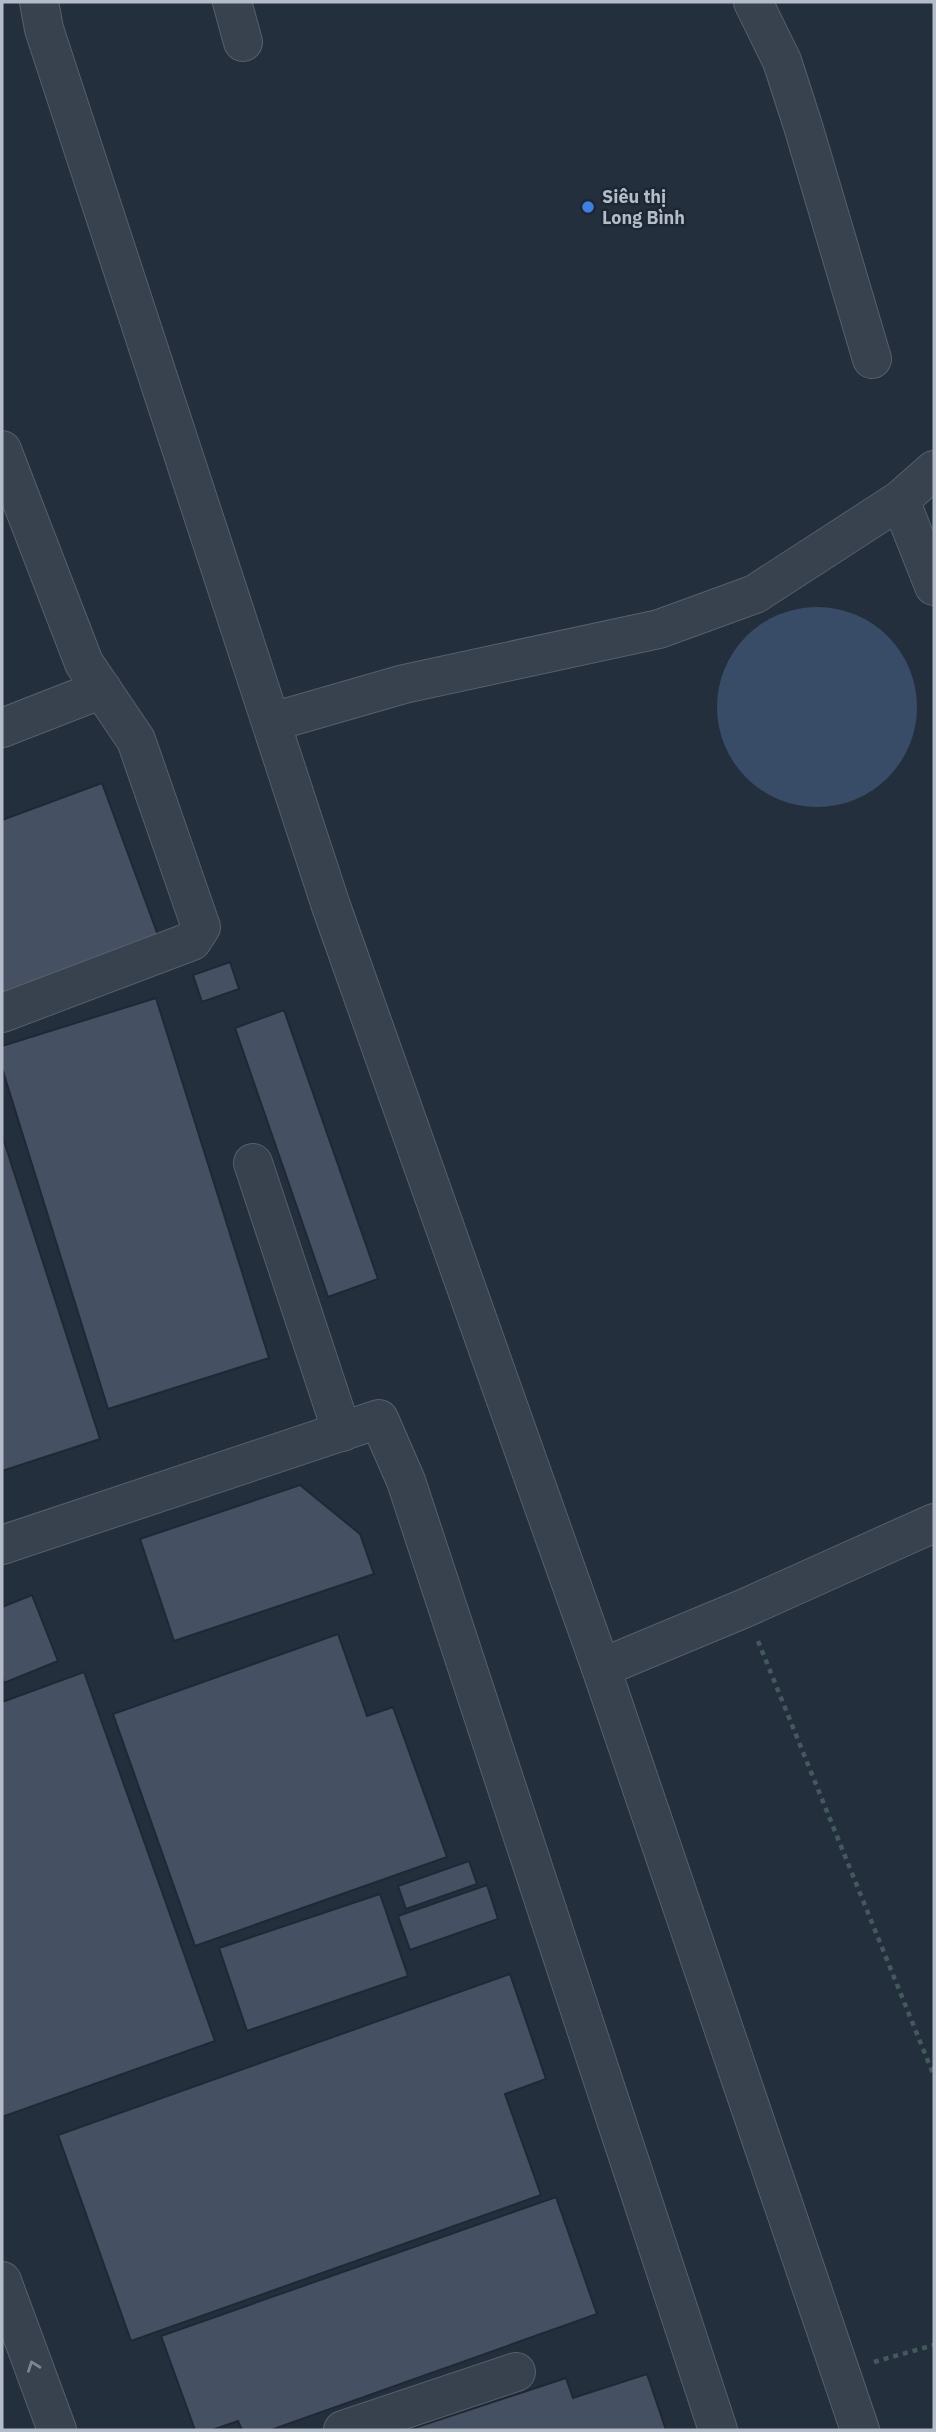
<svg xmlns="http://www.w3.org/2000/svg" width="936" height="2432" viewBox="0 0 936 2432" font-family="'IBM Plex Sans',sans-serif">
<rect width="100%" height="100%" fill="#242f3e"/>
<!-- water -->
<circle fill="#394c67" cx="817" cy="707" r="100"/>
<!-- building -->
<g fill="#455162" stroke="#1f2835" stroke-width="2">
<path d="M102 783 159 938 2 996V820Z"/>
<path d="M230 962 239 989 202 1002 193 975Z"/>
<path d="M156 998 269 1358 108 1409 2 1068V1046Z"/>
<path d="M284 1010 378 1279 328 1297 235 1028Z"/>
<path d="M2 1135 100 1439 2 1471Z"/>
<path d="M300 1485 360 1534 374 1574 174 1641 140 1539Z"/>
<path d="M32 1595 58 1661 4 1683 2 1678V1607Z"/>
<path d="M338 1634 367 1716 393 1707 447 1857 195 1946 113 1714Z"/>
<path d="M84 1672 215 2041 2 2117V1702Z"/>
<path d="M469 1861 477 1884 406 1909 398 1886Z"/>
<path d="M487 1885 498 1919 410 1950 398 1916Z"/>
<path d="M380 1894 408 1976 247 2031 219 1948Z"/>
<path d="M510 1974 546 2079 505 2094 541 2195 131 2341 58 2135Z"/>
<path d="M556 2197 597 2314 271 2430H242L238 2421 212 2430H195L161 2336Z"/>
<path d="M647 2374 666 2430H408L566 2378 573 2398Z"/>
</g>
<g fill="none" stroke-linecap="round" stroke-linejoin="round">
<!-- minor casing -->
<g stroke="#565f6c" stroke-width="40">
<g id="minor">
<path d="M39 2 44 29 331 906 601 1668 860 2430"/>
<path d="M232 2 243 42"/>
<path d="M753 2 782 61 803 126 872 359"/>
<path d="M2 450 84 663 136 740 201 927 192 941 2 1013"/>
<path d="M900 500 934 586"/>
<path d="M272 722 404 684 659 629 755 594 900 500 934 470"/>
<path d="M2 728 102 689"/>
<path d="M253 1163 342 1432"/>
<path d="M2 1545 379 1419 406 1481 718 2430"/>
<path d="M601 1668 745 1608 934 1523"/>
<path d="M2 2281 57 2430"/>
<path d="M343 2430 516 2372"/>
</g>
</g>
<!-- path -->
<g stroke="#44595c" stroke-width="4.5" stroke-dasharray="5 5" stroke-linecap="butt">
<path d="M758 1641 934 2076"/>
<path d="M874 2362 934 2345"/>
</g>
<!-- minor -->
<use href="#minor" stroke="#38414e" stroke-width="38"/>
</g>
<!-- one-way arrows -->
<defs><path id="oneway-chevron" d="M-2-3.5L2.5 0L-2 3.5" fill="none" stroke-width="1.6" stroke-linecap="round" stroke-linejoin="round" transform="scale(1.75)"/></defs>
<use stroke="#7c8592" href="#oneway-chevron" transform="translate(33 2366) rotate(-110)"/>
<!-- markers -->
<circle fill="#3f7fe0" stroke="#1d2633" stroke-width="2.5" cx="588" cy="207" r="7"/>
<g text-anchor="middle" stroke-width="5" stroke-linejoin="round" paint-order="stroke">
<!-- poi labels -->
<g font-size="18" font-weight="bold" fill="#b4bcc9" stroke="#1d2633" text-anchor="start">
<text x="602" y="203">Siêu thị<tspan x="602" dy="21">Long Bình</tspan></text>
</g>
</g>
<!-- border -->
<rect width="936" height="2432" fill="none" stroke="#b4bcc9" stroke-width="7"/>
</svg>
